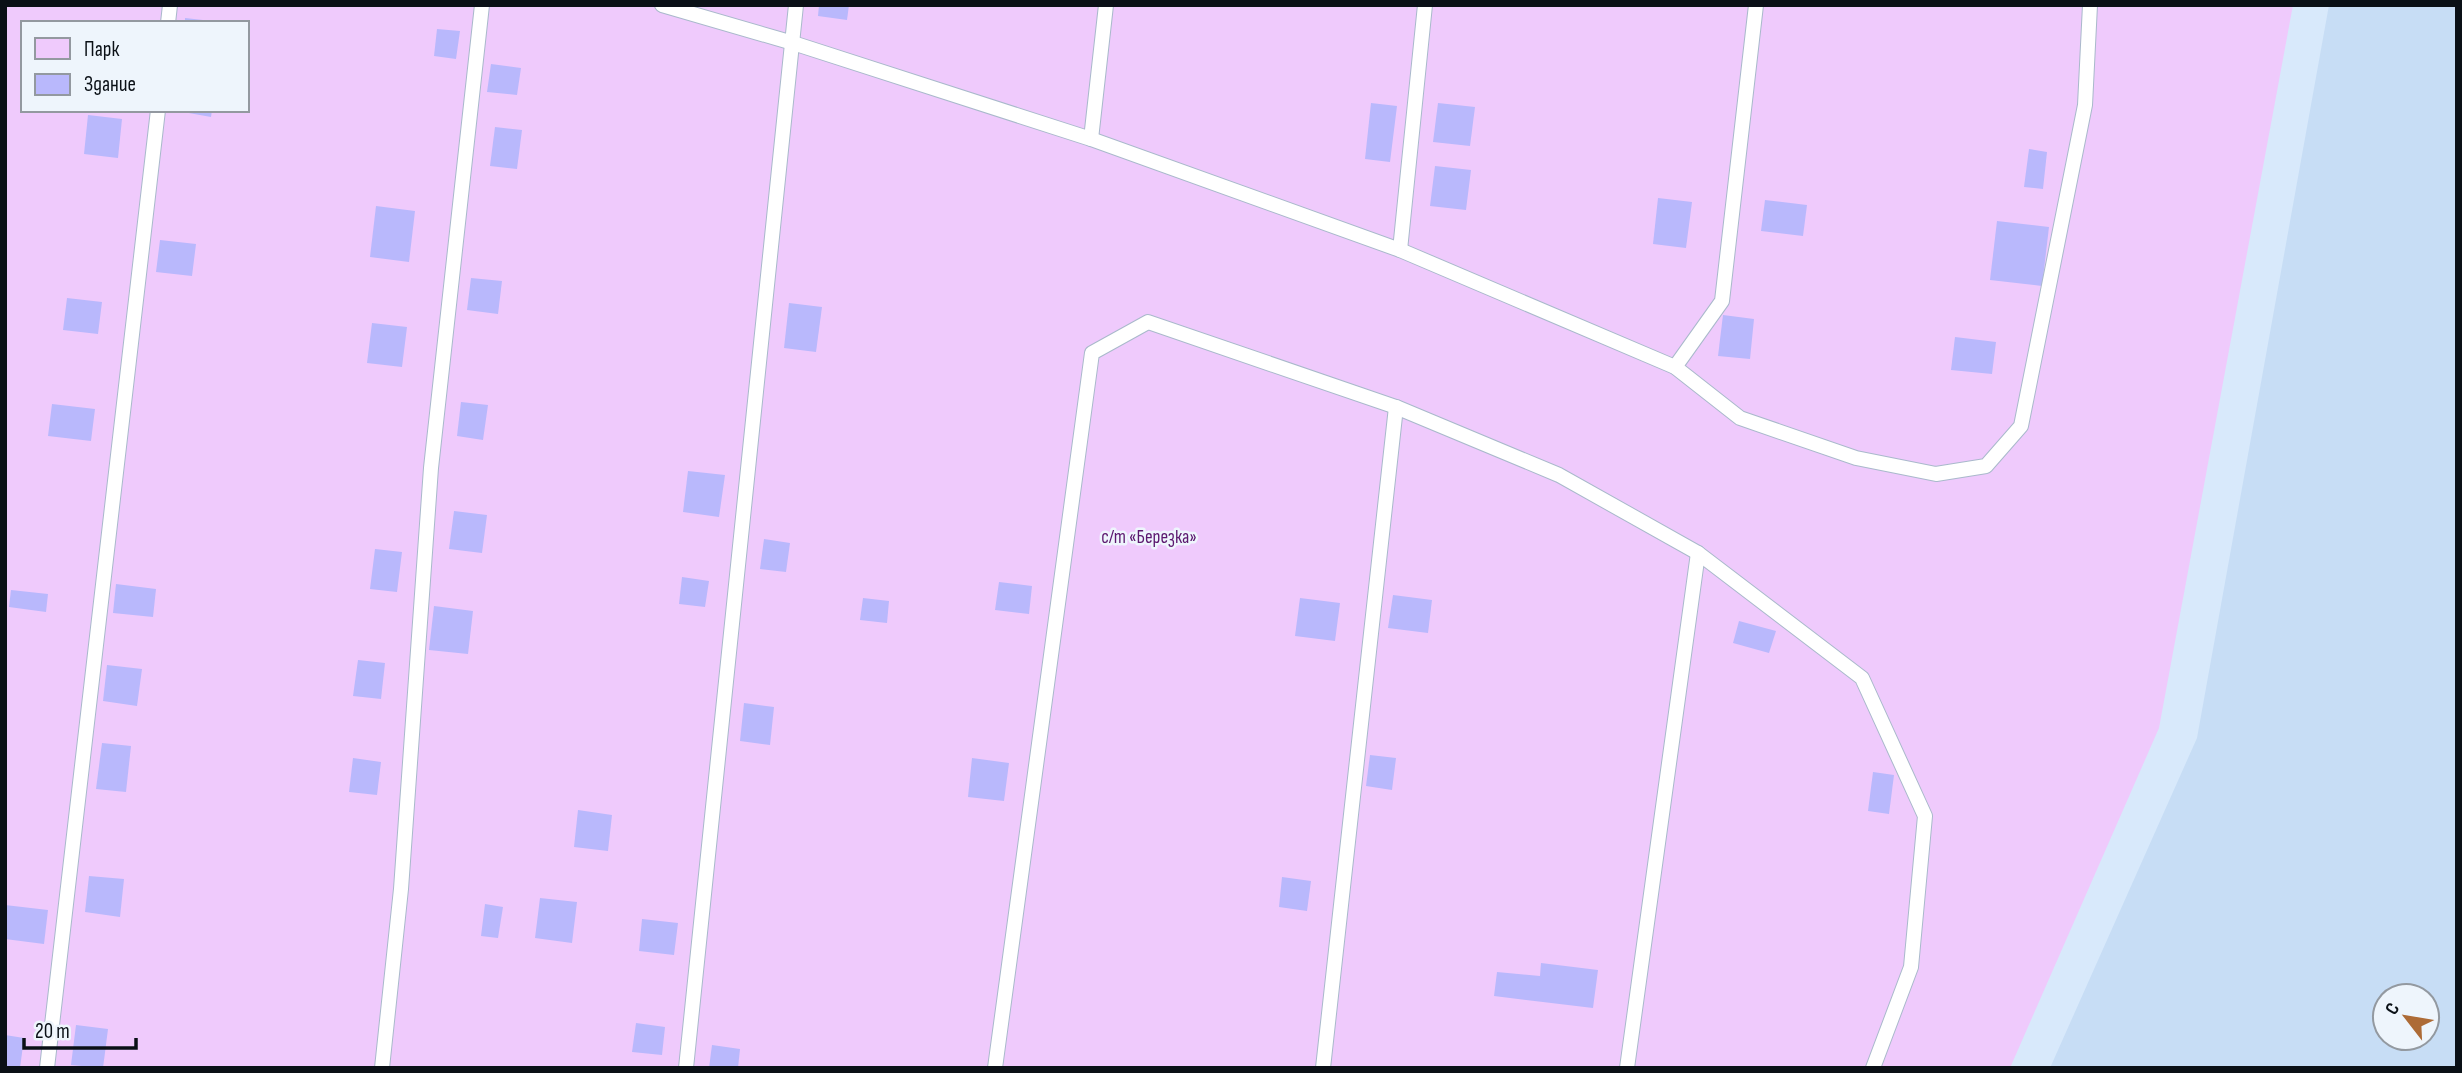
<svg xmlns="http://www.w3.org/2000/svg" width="2462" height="1073" viewBox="0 0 2462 1073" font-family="'Sofia Sans Condensed',sans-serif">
<rect width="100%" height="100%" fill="#d8e9fb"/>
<!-- built -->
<path fill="#c7ddf5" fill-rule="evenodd" d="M2329 5H2457V1068H2050L2197 738ZM2385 996H2427V1038H2385Z"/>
<!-- green -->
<path fill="#efcafc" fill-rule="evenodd" d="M5 5H2293L2159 728 2010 1068H5ZM23 23H247V110H23Z"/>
<!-- building -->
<g fill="#b9b8fc">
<path d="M819 5H849L847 20 818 16Z"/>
<path d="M185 18 212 21V23H185Z"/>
<path d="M437 29 460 31 456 59 434 56Z"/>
<path d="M491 64 521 68 517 95 487 92Z"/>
<path d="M1371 103 1397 106 1390 162 1365 159Z"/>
<path d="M1438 103 1475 107 1470 146 1433 142Z"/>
<path d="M172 110H212L211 117Z"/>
<path d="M88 115 122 119 118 158 84 154Z"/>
<path d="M495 127 522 130 517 169 490 166Z"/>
<path d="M2029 149 2047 152 2043 189 2024 187Z"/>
<path d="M1435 166 1471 170 1466 210 1430 206Z"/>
<path d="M1658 198 1692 202 1686 248 1653 244Z"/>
<path d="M1765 200 1807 205 1803 236 1761 231Z"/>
<path d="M376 206 415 211 409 262 370 257Z"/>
<path d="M1997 221 2049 227 2042 286 1990 280Z"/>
<path d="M160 240 196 244 192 276 156 272Z"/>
<path d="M471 278 502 281 498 314 467 310Z"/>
<path d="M67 298 102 302 98 334 63 330Z"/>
<path d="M789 303 822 307 816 352 784 348Z"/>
<path d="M1723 315 1754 319 1750 359 1718 356Z"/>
<path d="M372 323 407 327 402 367 367 363Z"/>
<path d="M1955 337 1996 342 1992 374 1951 370Z"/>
<path d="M461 402 488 405 483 440 457 436Z"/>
<path d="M52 404 95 409 91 441 48 436Z"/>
<path d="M688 471 725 475 719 517 683 512Z"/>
<path d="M454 511 487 515 482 553 449 549Z"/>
<path d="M764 539 790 543 786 572 760 569Z"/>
<path d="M375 549 402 552 397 592 370 589Z"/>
<path d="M682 577 709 581 705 607 679 604Z"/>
<path d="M999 582 1032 586 1029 614 995 610Z"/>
<path d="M116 584 156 589 153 617 113 613Z"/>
<path d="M11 590 48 594 46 612 9 607Z"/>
<path d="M1393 595 1432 600 1428 633 1388 628Z"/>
<path d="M863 598 889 601 887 623 860 620Z"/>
<path d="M1300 598 1340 603 1335 641 1295 636Z"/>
<path d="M434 606 473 611 468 654 429 650Z"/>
<path d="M1739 621 1776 631 1769 653 1733 643Z"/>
<path d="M358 660 385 663 381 699 353 696Z"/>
<path d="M107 665 142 669 137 706 103 701Z"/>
<path d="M744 703 774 707 770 745 740 741Z"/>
<path d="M102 743 131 746 126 792 96 789Z"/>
<path d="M1370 755 1396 758 1392 790 1366 786Z"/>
<path d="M353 758 381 762 377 795 349 792Z"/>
<path d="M972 758 1009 763 1004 801 968 797Z"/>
<path d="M1873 772 1894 775 1889 814 1868 811Z"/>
<path d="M578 810 612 815 608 851 574 847Z"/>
<path d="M89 876 124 879 120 917 85 912Z"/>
<path d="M1282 877 1311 881 1307 911 1279 907Z"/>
<path d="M540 898 577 902 572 943 535 938Z"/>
<path d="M485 904 503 907 498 938 481 936Z"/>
<path d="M5 905 48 910 44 944 5 939Z"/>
<path d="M642 919 678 923 674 955 639 951Z"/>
<path d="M1541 963 1598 970 1593 1008 1494 996 1497 972 1540 976Z"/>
<path d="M636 1023 665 1027 662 1055 632 1052Z"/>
<path d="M76 1025 108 1029 103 1068 71 1065Z"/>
<path d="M5 1035 24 1038 20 1068H5Z"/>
<path d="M712 1045 740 1049 738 1068H709Z"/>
</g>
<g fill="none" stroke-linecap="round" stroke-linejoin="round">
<!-- lane casing -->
<g stroke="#a9b9cb" stroke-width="16">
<g id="lane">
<path d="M662 5 793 43 1091 139 1400 250 1675 367 1740 418 1856 458 1936 474 1986 466 2021 426 2085 105 2090 5"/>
<path d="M168 23 170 5"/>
<path d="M1091 139 1106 5"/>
<path d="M1400 250 1425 5"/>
<path d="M1675 367 1722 301 1756 5"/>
<path d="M47 1068 158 110"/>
<path d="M382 1068 401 889 431 468 482 5"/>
<path d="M686 1068 796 5"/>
<path d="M995 1068 1092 353 1148 322 1396 407 1559 475 1698 553 1862 678 1925 816 1911 967 1873 1068"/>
<path d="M1323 1068 1396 407"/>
<path d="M1627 1068 1698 553"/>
</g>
</g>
<!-- lane -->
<use href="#lane" stroke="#fff" stroke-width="14"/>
</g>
<g text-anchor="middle" stroke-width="5" stroke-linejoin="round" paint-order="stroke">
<!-- park labels -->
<g font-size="19" fill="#5c186f" stroke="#eef5fc">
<text x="1149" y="543">с/т «Березка»</text>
</g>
</g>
<!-- border -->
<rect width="2462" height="1073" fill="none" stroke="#0a1016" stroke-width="14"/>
<!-- legend -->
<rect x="21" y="21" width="228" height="91" fill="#eef5fc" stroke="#9399a0" stroke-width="2"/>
<rect x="35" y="38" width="35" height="21" fill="#efcafc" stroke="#9399a0" stroke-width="2"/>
<text x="84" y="56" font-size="21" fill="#0a1016">Парк</text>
<rect x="35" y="74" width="35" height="21" fill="#b9b8fc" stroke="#9399a0" stroke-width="2"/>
<text x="84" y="91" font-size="21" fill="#0a1016">Здание</text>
<!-- north arrow -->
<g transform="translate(2406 1017) rotate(301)"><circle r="33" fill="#eef5fc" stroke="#9399a0" stroke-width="2"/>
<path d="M0-5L12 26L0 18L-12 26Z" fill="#ad6b36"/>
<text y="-10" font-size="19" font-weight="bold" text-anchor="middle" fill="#0a1016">С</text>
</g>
<!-- scale -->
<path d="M24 1038v10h112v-10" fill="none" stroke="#0a1016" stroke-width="3.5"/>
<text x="35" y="1038" font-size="21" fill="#0a1016" stroke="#eef5fc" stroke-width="5" paint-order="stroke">20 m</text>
</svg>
